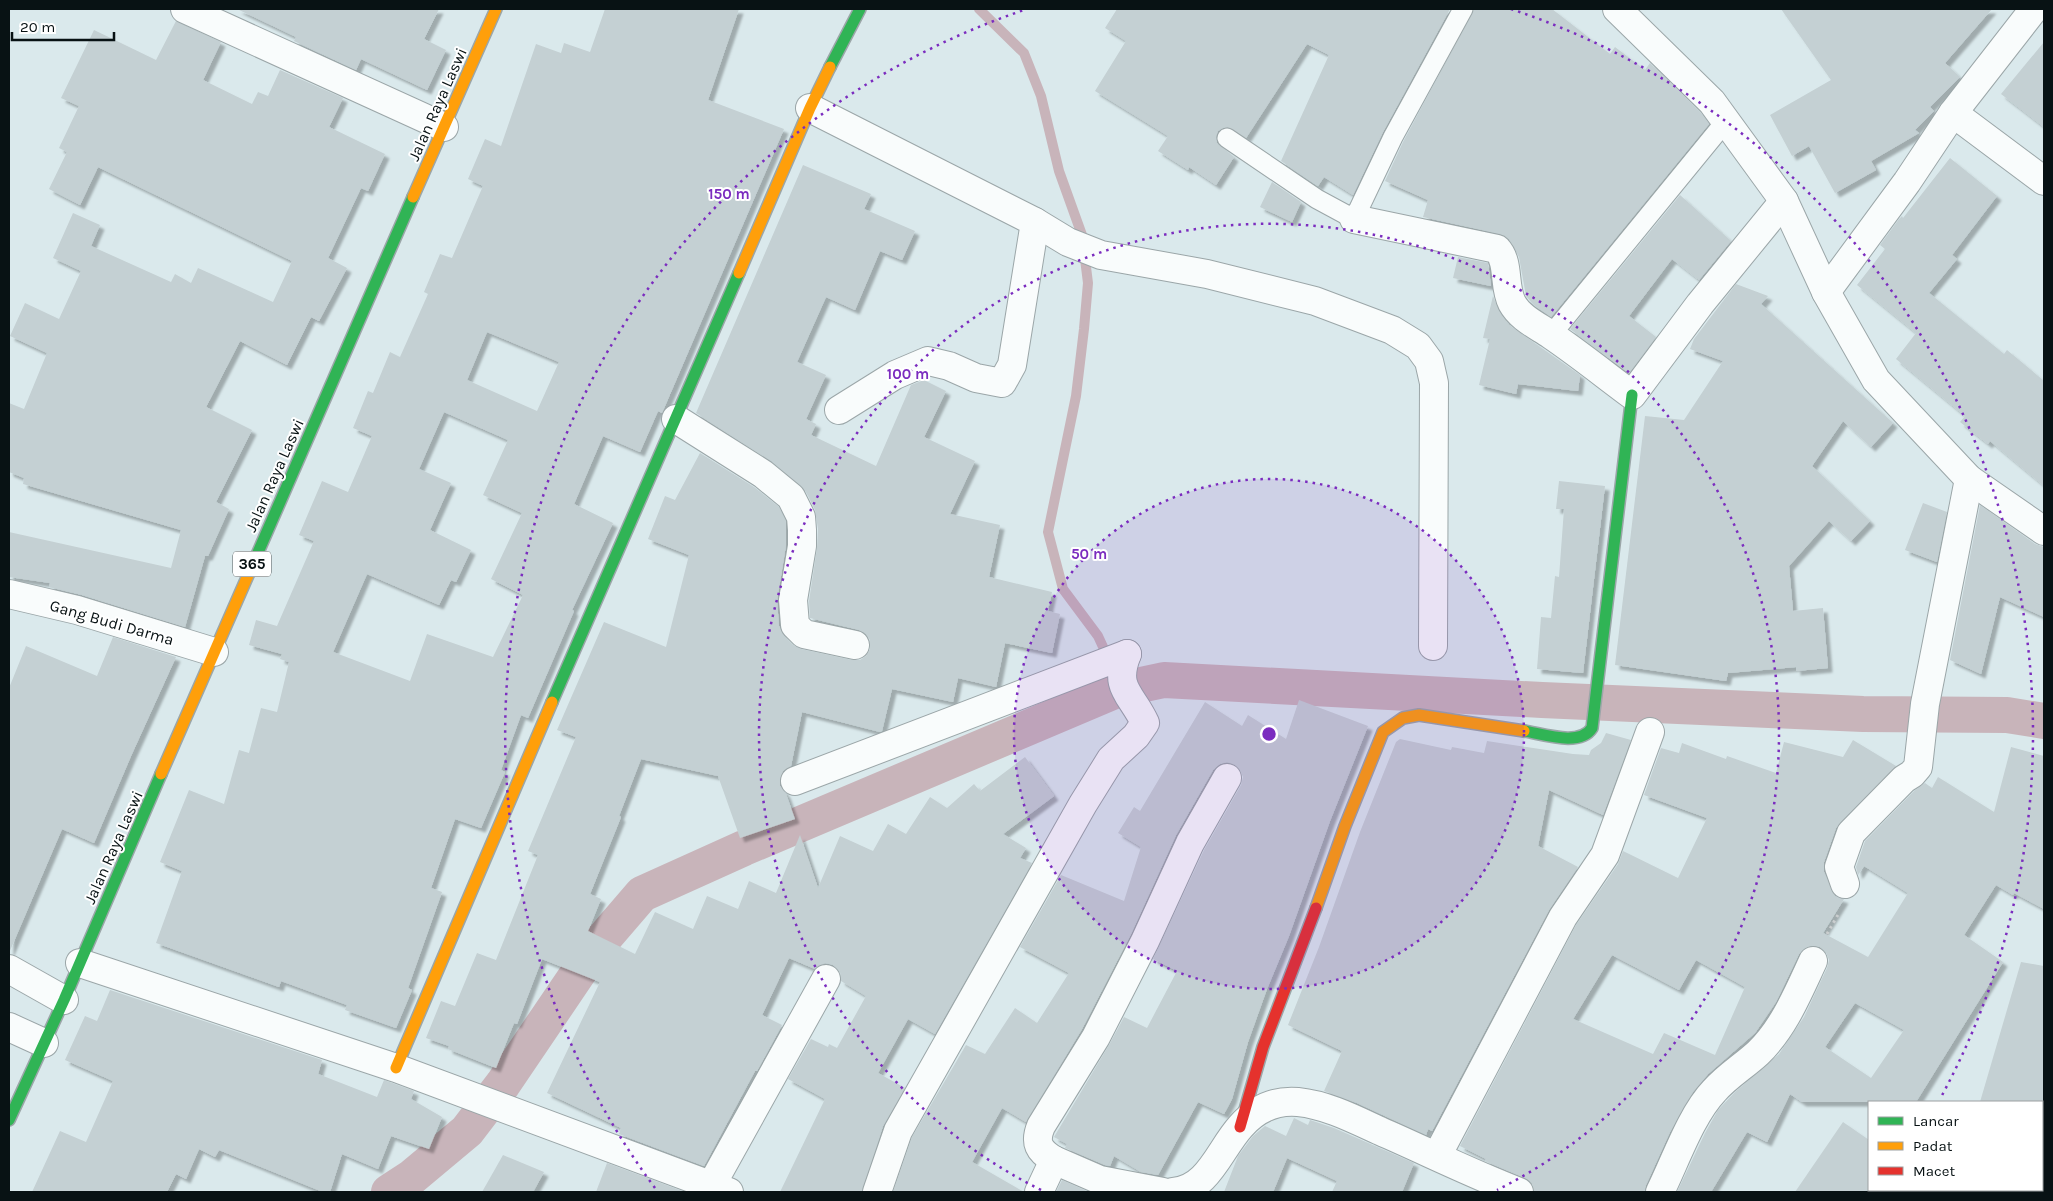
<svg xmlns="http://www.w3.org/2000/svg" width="2053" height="1201" viewBox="0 0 2053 1201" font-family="Karla,sans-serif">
<defs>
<filter id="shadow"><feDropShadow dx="4.5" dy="4.5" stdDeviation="1" flood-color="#0004"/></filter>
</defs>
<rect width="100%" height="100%" fill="#dae9ec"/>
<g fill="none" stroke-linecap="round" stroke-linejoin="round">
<!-- stream -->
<path stroke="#c8b4ba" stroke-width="10" d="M979 9 1024 53 1041 96 1059 171 1082 235 1088 283 1084 329 1076 396 1048 532 1063 589 1098 636 1109 660"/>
<!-- canal -->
<path stroke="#c8b4ba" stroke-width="36" d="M389 1192 412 1177 467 1131 503 1084 593 951 642 894 744 848 1117 690 1164 680 1542 700 1863 714 2007 715 2044 721"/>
</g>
<!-- building -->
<g fill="#c4d0d3" fill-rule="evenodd" filter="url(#shadow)">
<path d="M237 9H439L424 39 446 50 427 90 361 59 356 70 294 41 296 37Z"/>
<path d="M605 9H739L708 100 784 129 662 413 658 411 640 452 603 436 574 504 613 523 572 610 574 611 528 718 521 715 501 770 505 772 481 828 455 819 431 888 442 892 408 988 412 990 396 1028 345 1010 347 1005 281 981 279 987 156 943 182 871 160 862 189 790 224 804 239 750 249 753 261 708 277 712 289 662 280 659 282 654 249 645 256 620 277 626 314 541 299 535 322 481 348 492 372 436 353 428 368 391 373 393 390 352 400 357 428 294 424 292 440 254 452 258 483 186 468 179 485 139 501 146 536 44 561 53 564 43 590 52ZM487 332 559 362 537 411 467 380ZM444 412 508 440 483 495 522 513 491 579 523 595 493 657 427 634 410 681 333 652 367 574 439 605 451 580 456 582 471 550 430 530 451 483 419 469Z"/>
<path d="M1117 9H1450L1383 132 1353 195 1324 177 1318 186 1281 161 1329 55 1307 44 1246 138 1228 127 1223 128 1218 131 1216 137 1217 143 1234 157 1216 185 1189 167 1188 170 1158 151 1168 136 1095 91 1126 41 1105 28Z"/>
<path d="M1474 9H1552L1610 54 1615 47 1645 70 1650 63 1700 112 1709 124 1551 317 1534 305 1526 296 1519 257 1509 239 1500 234 1423 217 1428 200 1385 181 1403 142Z"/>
<path d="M1781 9H1992L1945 63 1960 77 1930 107 1934 111 1915 130 1919 133 1871 161 1876 170 1835 193 1809 146 1792 156 1770 115 1831 80Z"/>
<path d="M176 21 221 42 203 80 252 104 258 92 268 96 280 70 343 98 329 127 385 154 368 191 361 188 328 258 347 268 319 321 311 317 287 365 240 341 206 407 252 430 216 502 229 509 208 556H205L185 627 82 595 49 587 50 583 9 577V532L171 568 181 530 23 484 24 478 9 472V403L24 409 47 353 10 336 25 303 59 319 81 271 53 258 73 213 100 225 91 246 171 282 175 274 191 283 198 268 273 302 292 261 98 167 80 205 49 189 67 152 59 148 79 106 61 98 94 30 156 60Z"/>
<path d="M2044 42V127L2001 94Z"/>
<path d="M1950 158 1997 196 1952 255 1957 259 1929 293 2004 354 2007 350 2044 381V486L1990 441 1988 444 1960 422 1965 416 1896 359 1916 333 1857 285 1885 249 1880 245 1899 219 1902 216 1903 218Z"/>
<path d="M803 165 871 194 864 209 915 231 902 260 880 251 855 310 826 297 797 362 826 375 806 419 816 424 811 435 876 466 911 385 924 380 946 391 924 437 975 461 950 514 1000 525 989 577 1052 592 1048 611 1060 614 1052 653 1005 643 996 687 958 678 953 702 892 689 882 731 880 732 802 712 791 766 783 771 780 779V786L786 794 795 819 740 838 718 776 641 759 619 816 621 817 590 894 601 899 588 931 635 954 655 912 693 929 707 896 738 909 749 881 776 893 800 835 818 888 840 836 873 851 888 824 906 834 930 797 947 808 974 784 980 791 1025 757 1054 796 1003 834 1026 848 1020 858 1032 863 935 1034 908 1019 878 1073 905 1088 883 1126 862 1192H780L825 1099 788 1079 811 1039 828 1047 829 1044 837 1048 866 996 841 981 840 971 833 965 825 963 815 969 789 958 762 1015 782 1025 757 1071H755L704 1166 619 1134 621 1128 547 1093 600 982 542 959 517 1024 514 1023 496 1068 448 1049 449 1046 426 1038 441 1001 455 1006 477 953 496 960 538 855 528 851 576 737 557 730 604 622 666 647 689 555 648 539 665 496 675 500 700 453 754 487 779 507 786 521V545L777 601 779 626 784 636 793 645 801 649 852 660H860L866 656 870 649V640L866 634 859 630 810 618 809 601 817 548 818 529 815 510 805 490 771 461 696 413Z"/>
<path d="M1272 182 1301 202 1292 222 1260 207Z"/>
<path d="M1680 195 1731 241 1699 280 1672 259 1629 316 1656 337 1629 373 1570 329Z"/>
<path d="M1458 257 1488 263 1491 286 1453 278Z"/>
<path d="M1736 284 1768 296 1761 304 1893 423 1871 447 1843 421 1812 466 1870 521 1851 541 1829 521 1789 566 1793 611 1823 608 1828 668 1796 671V667L1728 673 1726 681 1615 665 1645 416 1684 420 1723 361 1690 349 1694 339Z"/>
<path d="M1493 296 1499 311 1509 325 1580 375 1578 391 1518 384 1516 394 1479 385 1490 339 1483 338Z"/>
<path d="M1559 481 1605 486 1583 673 1537 669 1541 617 1551 618 1555 576 1559 577 1564 509H1556Z"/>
<path d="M1923 503 1947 512 1937 562 1905 550Z"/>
<path d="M1980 505 2035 544 2044 547V617L2000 597 1981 674 1950 660Z"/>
<path d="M113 637 176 657 131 756 94 843 62 829 9 953V688L26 646 97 676Z"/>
<path d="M1299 700 1368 726 1330 821 1289 936 1267 989 1248 1042 1232 1099 1224 1114 1198 1102 1158 1175 1141 1172 1114 1156 1110 1166 1105 1165 1065 1148 1067 1144 1054 1137 1109 1045 1124 1017 1147 1028 1177 971 1153 959 1204 850 1241 785 1243 777 1240 770 1235 765 1227 762 1220 764 1213 770 1176 835 1131 934 1082 1029 1026 1122 1002 1108 972 1162 1024 1192H893L912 1137 966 1045 985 1054 1015 1008 1037 1023 1069 973 1020 947 1061 875 1124 901 1141 847 1118 833 1134 807 1140 811 1205 702 1242 726 1248 715 1286 739Z"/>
<path d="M1606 733 1631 740 1603 815 1549 790 1538 846 1578 867 1549 910 1432 1131 1428 1129 1426 1135 1357 1103 1324 1091 1342 1051 1288 1025 1319 947 1360 832 1396 742 1400 739 1451 750 1452 747 1484 753 1487 741 1573 754 1589 755 1591 750 1601 743Z"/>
<path d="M1853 740 1896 766 1836 828 1824 862V872L1835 896 1844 899 1823 933 1868 957 1908 893 1864 866 1858 875 1856 867 1865 841 1914 791 1925 783 1932 788 1938 777 1994 812 2011 747 2044 756V909L2014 893 2013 895 1996 885 1964 935 2003 962 1916 1102H1802L1790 1094 1767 1142 1747 1132 1711 1192H1677L1705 1133 1718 1110 1735 1092 1779 1054 1804 1017 1827 968 1829 960 1826 952 1820 947 1811 946 1804 949 1799 954 1776 1002 1755 1033 1708 1074 1693 1092 1670 1132 1646 1185 1645 1192H1534L1532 1183 1525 1178 1485 1161 1486 1159 1460 1146 1576 925 1618 864 1623 851 1678 878 1707 818 1644 795 1661 748 1679 753 1682 743 1726 759 1727 756 1776 773 1784 742 1843 757ZM1612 955 1679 990 1696 960 1745 987 1715 1055 1664 1033 1653 1054 1573 1019ZM1855 1003 1904 1030 1871 1078 1825 1047Z"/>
<path d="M2021 962 2044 966V1102H1980Z"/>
<path d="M110 990 322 1060 318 1074 377 1097 384 1080 414 1091 411 1099 442 1117 429 1149 391 1136 378 1169 342 1154 330 1192H323L219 1150 215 1157 199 1149 186 1179 176 1174 167 1192H32L60 1131 86 1142 113 1081 65 1060 85 1016 97 1021Z"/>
<path d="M1294 1118 1308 1125 1310 1120 1334 1128 1414 1163 1402 1192H1332L1337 1181 1287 1158 1273 1192H1224L1238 1156 1253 1136 1265 1126 1286 1136Z"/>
<path d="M1843 1122 1869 1140V1192H1795Z"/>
<path d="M503 1155 544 1172 533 1192H482Z"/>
<path d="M607 1163 685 1192H596Z"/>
<path d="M1062 1180 1089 1192H1056Z"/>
</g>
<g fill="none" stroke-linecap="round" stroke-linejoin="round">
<!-- lane casing -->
<g stroke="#9ba6a8" stroke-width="21">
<g id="lane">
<path d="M1227 138 1317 199 1354 219 1393 137 1463 9"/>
<path d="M1551 335 1726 121"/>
</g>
</g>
<!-- street casing -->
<g stroke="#9ba6a8" stroke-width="30">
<g id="street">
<path d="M185 9 444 127"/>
<path d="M1617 9 1712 102 1784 201 1826 292 1876 380 1969 479 2044 531"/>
<path d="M810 108 1035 222 1012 365 1002 383 976 378 949 366 928 361 895 375 839 410"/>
<path d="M1953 113 2044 181"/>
<path d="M1354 219 1497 249C1510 263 1503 286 1512 303 1520 318 1538 326 1551 335 1579 354 1605 375 1632 395L1700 304 1784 201"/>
<path d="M1035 222 1068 242 1101 255 1207 274 1315 301 1392 330 1418 346 1429 361 1434 383 1433 646"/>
<path d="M1826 292 1907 182 1953 113 2034 9"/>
<path d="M676 419 763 474 791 497 801 517 802 530V546L793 600 795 625 804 634 855 645"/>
<path d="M9 594 77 610 214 652"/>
<path d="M795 781 1127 654"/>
<path d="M1845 884 1839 867 1851 833 1904 779 1912 774 1918 767 1925 704 1969 479"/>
<path d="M80 963 396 1068 729 1192"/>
<path d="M9 969 64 1000"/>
<path d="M9 1027 44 1043"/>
<path d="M1437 1156 1563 917 1605 855 1650 732"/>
<path d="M1054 1160C1039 1151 1034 1143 1041 1126L1096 1037 1145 941 1190 843 1227 778"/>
<path d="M711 1186 826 979"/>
<path d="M877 1192 898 1131 1083 804 1111 759 1136 736 1145 723C1132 694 1113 689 1127 654"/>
<path d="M1039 1192 1054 1160 1100 1180 1163 1192"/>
<path d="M1173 1192C1209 1189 1219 1150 1241 1126 1256 1109 1275 1100 1298 1102 1327 1105 1354 1119 1380 1131 1426 1151 1472 1174 1519 1192"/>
<path d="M1660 1192C1675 1162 1691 1115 1714 1091 1727 1076 1744 1066 1758 1053 1784 1028 1798 993 1813 961"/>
</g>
</g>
<!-- fast casing -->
<g stroke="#9ba6a8" stroke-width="14">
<g id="fast">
<path d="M830 67 860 9"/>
<path d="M249 573 413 197"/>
<path d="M552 702 739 273"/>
<path d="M1524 731C1543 734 1580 747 1592 728L1632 395"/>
<path d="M9 1120 64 1000 161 774"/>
</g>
</g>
<!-- slow casing -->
<g stroke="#9ba6a8" stroke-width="14">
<g id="slow">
<path d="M413 197 496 9"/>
<path d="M739 273 810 108 830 67"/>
<path d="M161 774 249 573"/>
<path d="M1316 908 1345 826 1383 732 1403 718 1419 715 1524 731"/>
<path d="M396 1068 552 702"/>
</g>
</g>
<!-- jam casing -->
<g stroke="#9ba6a8" stroke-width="14">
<path id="jam" d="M1240 1127 1263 1047 1316 908"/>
</g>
<!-- path -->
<path stroke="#cacecf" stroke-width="3" stroke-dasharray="2.5 4" stroke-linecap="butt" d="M1827 934 1839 913"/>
<!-- lane -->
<use href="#lane" stroke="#f9fcfc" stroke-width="19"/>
<!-- street -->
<use href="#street" stroke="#f9fcfc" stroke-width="28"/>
<!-- fast -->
<use href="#fast" stroke="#30b455" stroke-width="11"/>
<!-- slow -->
<use href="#slow" stroke="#ff9f0a" stroke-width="11"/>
<!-- jam -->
<use href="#jam" stroke="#e5322d" stroke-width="11"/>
</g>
<!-- distance rings -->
<circle cx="1269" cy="734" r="255" fill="#7b2cbf" fill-opacity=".12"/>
<g fill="none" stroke="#7b2cbf" stroke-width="2.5" stroke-dasharray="2.5 5">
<circle cx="1269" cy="734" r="255"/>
<path d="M1041 1190A510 510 0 1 1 1497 1190"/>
<path d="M655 1188A764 764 0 0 1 1027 9M1511 9A764 764 0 0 1 1940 1099"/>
</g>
<g text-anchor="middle" stroke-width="4" stroke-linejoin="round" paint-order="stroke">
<!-- shield labels -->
<rect fill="#fff" stroke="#52595a" stroke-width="1" x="233" y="551.5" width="38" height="25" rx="4"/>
<g font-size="15" font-weight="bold" fill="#081214">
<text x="252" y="569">365</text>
</g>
<!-- street labels -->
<g font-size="16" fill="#081214" stroke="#fff">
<text transform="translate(437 104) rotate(-66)" y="6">Jalan Raya Laswi</text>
<text transform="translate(274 475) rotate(-66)" y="6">Jalan Raya Laswi</text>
<text transform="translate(112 622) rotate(16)" y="6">Gang Budi Darma</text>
<text transform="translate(113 847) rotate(-66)" y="6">Jalan Raya Laswi</text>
</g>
</g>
<circle cx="1269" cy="734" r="8" fill="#7b2cbf" stroke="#fff" stroke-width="2.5"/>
<g font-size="15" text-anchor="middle" font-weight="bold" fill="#7b2cbf" stroke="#fff" stroke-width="4" stroke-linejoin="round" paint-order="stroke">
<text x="729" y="199">150 m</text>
<text x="908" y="379">100 m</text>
<text x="1089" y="559">50 m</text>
</g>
<!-- border -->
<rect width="2053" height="1201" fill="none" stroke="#081214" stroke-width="20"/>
<!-- legend -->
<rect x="1868" y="1101" width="175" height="90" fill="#ffffff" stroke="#9ca0a1"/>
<rect x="1878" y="1117" width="25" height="8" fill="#30b455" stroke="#9ca0a1"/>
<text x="1913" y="1126" font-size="15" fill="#081214">Lancar</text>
<rect x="1878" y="1142" width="25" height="8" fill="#ff9f0a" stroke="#9ca0a1"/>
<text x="1913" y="1151" font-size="15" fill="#081214">Padat</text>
<rect x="1878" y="1167" width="25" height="8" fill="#e5322d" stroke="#9ca0a1"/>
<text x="1913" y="1176" font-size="15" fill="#081214">Macet</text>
<!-- scale -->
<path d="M12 32v8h102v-8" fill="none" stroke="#081214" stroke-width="2.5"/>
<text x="20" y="32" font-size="15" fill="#081214" stroke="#ffffff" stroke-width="4" paint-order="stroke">20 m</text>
</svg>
